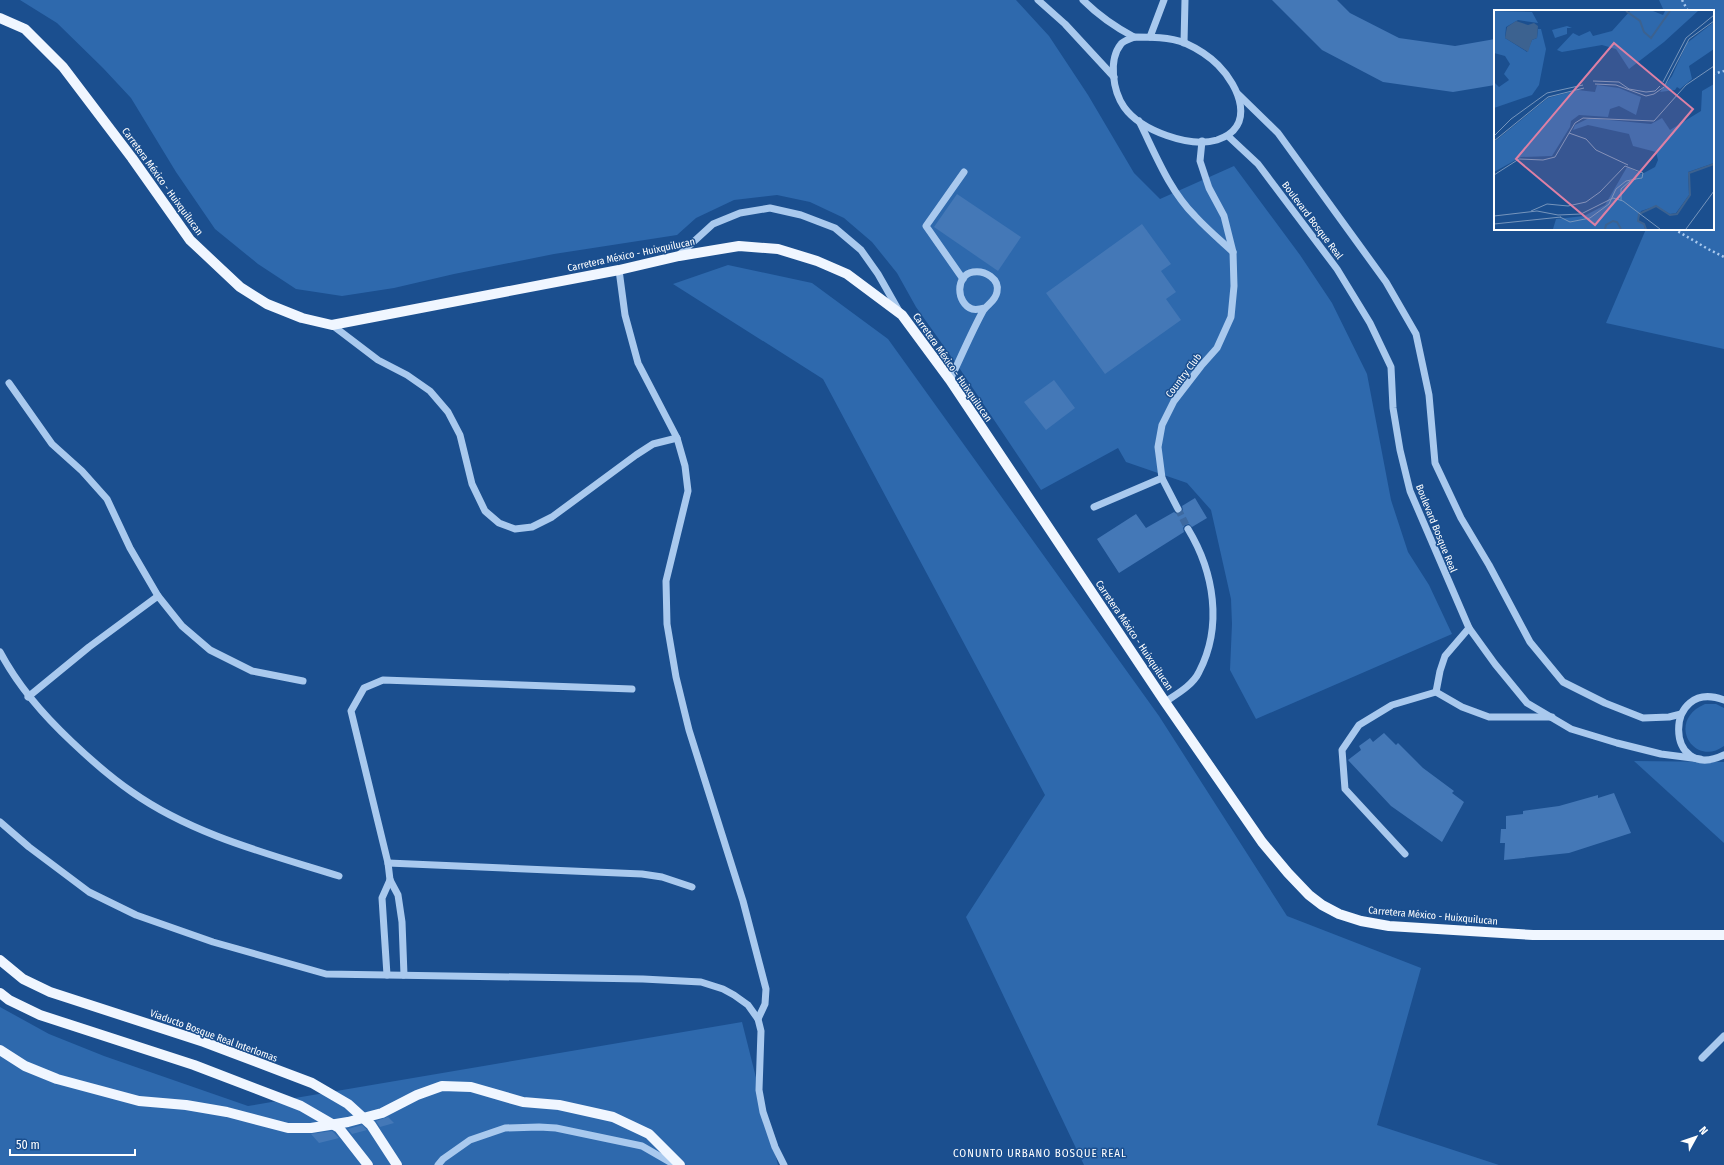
<svg xmlns="http://www.w3.org/2000/svg" width="1724" height="1165" viewBox="0 0 1724 1165" font-family="'Fira Sans Condensed',sans-serif">
<rect width="100%" height="100%" fill="#1b4f8f"/>
<!-- green -->
<g fill="#2e69ad">
<path d="M20 0H1016L1049 36 1088 95 1134 173 1160 199 1234 166 1300 255 1332 303 1367 374 1391 500 1408 552 1429 585 1452 634 1256 719 1230 670 1232 624 1231 599 1211 510 1187 483 1126 462 1118 448 1041 490 960 369 916 307 897 273 872 242 844 218 810 202 777 195 734 200 696 218 677 235 554 254 454 274 394 288 342 296 296 289 258 264 215 229 176 172 131 98 103 68 57 23Z"/>
<path d="M1659 0H1724V349L1606 323 1646 229H1713V11H1664Z"/>
<path d="M728 265 812 283 888 339 1159 716 1287 916 1421 968 1377 1125 1499 1165H1084L966 917 1045 795 823 379 673 284Z"/>
<path d="M1705 704H1716L1724 708V746C1694 768 1665 721 1705 704Z"/>
<path d="M1634 761 1724 762V843Z"/>
<path d="M0 1007 49 1034 104 1056 248 1106 742 1022 778 1165H0Z"/>
</g>
<!-- building -->
<g fill="#4478b7">
<path d="M1272 0H1337L1350 13 1399 38 1455 46 1495 39V85L1453 92 1383 82 1322 50Z"/>
<path d="M957 194 1021 237 998 271 934 227Z"/>
<path d="M1142 224 1171 264 1161 271 1176 292 1166 299 1181 320 1105 374 1046 293Z"/>
<path d="M1054 380 1075 408 1046 430 1024 402Z"/>
<path d="M1195 498 1207 518 1192 527 1189 524 1185 525 1183 528 1184 532 1119 573 1097 539 1136 514 1146 528 1174 512 1177 514 1181 513 1183 510 1182 506Z"/>
<path d="M1384 733 1396 745 1398 743 1423 768 1454 791 1452 793 1464 802 1442 842 1391 806 1348 760 1361 750 1359 746 1370 738 1373 742Z"/>
<path d="M1614 793 1631 833 1569 853 1504 860 1505 843H1500L1501 829H1506V816L1523 814V811L1559 806 1598 795V798Z"/>
<path d="M388 1117 394 1123 380 1127 376 1121Z"/>
<path d="M362 1125 367 1130 352 1134 348 1129Z"/>
<path d="M332 1131 339 1138 319 1143 311 1134Z"/>
</g>
<g fill="none" stroke-linecap="round" stroke-linejoin="round">
<!-- minor-tunnel -->
<path stroke="#3d69a0" stroke-width="7" stroke-dasharray="7 3.5" stroke-linecap="butt" d="M1178 509 1188 529"/>
<!-- path -->
<g stroke="#a9c9ee" stroke-width="2.5" stroke-dasharray="2 3" stroke-linecap="butt">
<path d="M1682 0 1688 11"/>
<path d="M1713 74 1724 71"/>
<path d="M1674 229 1708 249 1724 257"/>
</g>
<!-- minor -->
<g stroke="#a9c9ee" stroke-width="7">
<path d="M1038 0 1065 24 1114 77"/>
<path d="M1083 0C1098 15 1115 27 1134 37"/>
<path d="M1134 37C1151 37 1169 37 1185 43 1196 48 1209 56 1218 65 1239 86 1257 127 1217 140 1190 148 1141 131 1124 107 1113 91 1108 60 1121 44 1123 41 1130 39 1134 37Z"/>
<path d="M1150 37 1164 0"/>
<path d="M1184 43 1185 0"/>
<path d="M1238 94 1278 133 1386 282 1416 334 1429 395 1435 463 1461 518 1489 565 1530 642 1563 682 1605 703 1643 718 1669 717 1681 714"/>
<path d="M1139 121C1155 153 1169 190 1195 216 1207 229 1220 240 1233 252"/>
<path d="M1228 136 1258 164 1337 269 1370 323 1391 367 1393 408 1400 450 1410 491 1469 628 1495 664 1527 703 1571 729 1617 743 1661 754 1700 759"/>
<path d="M679 255 713 224 740 213 770 208 801 215 835 228 861 250 878 274 899 311"/>
<path d="M619 270 625 315 638 363 677 438 685 466 688 491 666 581 667 624 676 677 689 730 743 901 766 989 765 1004 758 1019"/>
<path d="M963 279 926 226 964 172"/>
<path d="M332 325 378 360 407 375 430 391 448 412 460 435 472 484 485 511 499 523 515 529 532 527 552 517 636 455 653 444 677 438"/>
<path d="M950 380C961 357 971 333 983 311 988 303 995 302 997 292 1000 279 985 270 973 272 955 275 956 303 972 309 976 310 981 309 985 308"/>
<path d="M9 383 52 444 82 471 107 499 130 548 158 596"/>
<path d="M1094 507 1162 478"/>
<path d="M1178 509 1162 478 1158 447 1162 425 1174 401 1201 366 1217 348 1231 317 1234 286 1233 252 1224 216 1209 188 1200 161 1202 141"/>
<path d="M0 652C18 686 43 715 72 742 91 760 110 777 132 792 193 835 269 854 339 876"/>
<path d="M1436 692 1440 671 1445 656 1469 628"/>
<path d="M28 697 89 647 158 596 182 626 210 650 252 671 303 681"/>
<path d="M1724 700C1663 677 1664 784 1724 755"/>
<path d="M1165 702C1177 694 1193 685 1199 672 1223 626 1214 572 1188 529"/>
<path d="M0 822 29 847 89 892 136 915 213 942 326 974 643 979 701 982 723 989 734 995 748 1005 758 1019 761 1031 759 1090 763 1112 775 1147 784 1165"/>
<path d="M1405 854 1345 789 1342 750 1359 725 1392 705 1436 692 1462 707 1489 717H1552"/>
<path d="M388 863 642 874 662 877 692 887"/>
<path d="M387 975 382 898 390 880"/>
<path d="M404 975 402 922 398 895 390 880 388 863 351 711 364 688 383 680 632 689"/>
<path d="M1702 1058 1724 1036"/>
<path d="M438 1165 443 1159 470 1140 505 1128 539 1127 556 1128 642 1146 675 1165"/>
</g>
<!-- major -->
<g stroke="#f0f6ff" stroke-width="10">
<path d="M0 18 25 29 63 67 132 158 190 240 240 287 267 304 302 318 332 325 619 270 679 256 739 246 778 249 817 261 847 274 902 315 950 380 1165 702 1262 842 1288 873 1309 895 1322 905 1339 914 1361 921 1389 926 1533 935H1724"/>
<path d="M0 960 23 979 50 992 204 1042 312 1083 348 1104 371 1125 397 1165"/>
<path d="M0 993 9 1000 40 1015 194 1065 301 1106 339 1128 368 1165"/>
<path d="M0 1050 25 1066 57 1079 139 1101 186 1105 227 1112 288 1128H311L348 1122 382 1113 417 1095 442 1086 471 1087 523 1102 559 1105 613 1117 649 1134 680 1165"/>
</g>
</g>
<g text-anchor="middle" stroke-width="3" stroke-linejoin="round" paint-order="stroke">
<!-- street labels -->
<g font-size="10" fill="#fff" stroke="#1b4f8f">
<text transform="translate(163 181) rotate(54)" y="4">Carretera México - Huixquilucan</text>
<text transform="translate(1313 220) rotate(53)" y="4">Boulevard Bosque Real</text>
<text transform="translate(631 254) rotate(-12)" y="4">Carretera México - Huixquilucan</text>
<text transform="translate(953 367) rotate(55)" y="4">Carretera México - Huixquilucan</text>
<text transform="translate(1183 375) rotate(-53)" y="4">Country Club</text>
<text transform="translate(1437 528) rotate(68)" y="4">Boulevard Bosque Real</text>
<text transform="translate(1135 635) rotate(56)" y="4">Carretera México - Huixquilucan</text>
<text transform="translate(1433 915) rotate(5)" y="4">Carretera México - Huixquilucan</text>
<text transform="translate(214 1035) rotate(20)" y="4">Viaducto Bosque Real Interlomas</text>
</g>
<!-- neighbourhood labels -->
<g font-size="11" letter-spacing="1" fill="#fff" stroke="#1b4f8f">
<text x="1040" y="1157">CONUNTO URBANO BOSQUE REAL</text>
</g>
</g>
<!-- overview -->
<g transform="translate(1494 10)">
<rect width="220" height="220" fill="#1b4f8f"/>
<path d="M0 1 38 2 44 13 24 10 12 17 11 28 33 42 38 30 43 28 44 19H47L52 39 45 75 38 85 0 98V72L5 77 15 70 10 64 16 54 11 46 0 43ZM136 1H159L169 5 171 1H204L170 32 135 59 122 39 108 35 68 42 63 40 79 23 85 26 96 21 99 26 118 21ZM220 12V39L195 56 198 69 186 79 183 77 181 80 166 82 178 66 193 33ZM73 16 78 18H73V24L61 28 58 20ZM220 74V153L194 162 195 185 182 203 176 204 162 196 147 201 144 211 150 214 151 219H59L62 209 90 206 111 195 133 157 148 164 161 157 164 150 162 142 139 136 135 124 94 115 79 120 81 115 95 108 157 114 168 108 176 120 207 101 208 81ZM103 75 125 78 147 87 142 105 125 96 116 99 114 107 85 105 77 111 76 117 58 146 27 147 0 162V132L54 88 84 80 101 82Z" fill="#2e69ad"/>
<path d="M22 11 34 15 40 13 44 16 43 28 38 30 34 42 11 28 13 17Z" fill="#3c6290"/>
<path fill="none" stroke="#3c6290" stroke-width="2" d="M132 1 146 11 150 22 157 28 176 1M111 219 112 215 119 211 123 212 127 219M152 219 150 214 144 211 145 204 162 196 176 205 183 204 196 185 195 163 220 154"/>
<path fill="none" stroke="#7695bc" stroke-width="1" d="M99 71 125 72 135 79 152 82 161 81 166 76M169 72 192 28 220 5M101 74 122 75 152 86 160 84 170 77M171 75 195 29 220 11M75 123 92 129 102 140 134 155M0 126 17 109 53 83 89 75M0 131 54 87 90 78M0 165 25 149 49 150 61 147 81 113 89 108 160 111 192 75 220 56M127 190V179L136 171M37 201 53 194 74 196 92 192 106 182 131 156 149 163 148 168 141 169M0 206 43 201 64 205 87 204 119 188 129 191 166 219M66 207 76 212 96 208 115 194 122 179 132 171 142 169M0 214 67 207M192 219 220 181"/>
<path fill="#dd80a5" fill-opacity="0.15" stroke="#dd80a5" stroke-width="2" d="M120 33 199 99 101 215 22 149Z"/>
<rect width="220" height="220" fill="none" stroke="#fff" stroke-width="2"/>
</g>
<!-- north arrow -->
<g transform="translate(1696 1137) rotate(50)" stroke="#1b4f8f" stroke-width="3" paint-order="stroke">
<path d="M0-3L7 15L0 10L-7 15Z" fill="#ffffff"/>
<text y="-6" font-size="11" font-weight="bold" text-anchor="middle" fill="#ffffff">N</text>
</g>
<!-- scale -->
<path d="M10 1149v6h125v-6" fill="none" stroke="#ffffff" stroke-width="2"/>
<text x="16" y="1149" font-size="12" fill="#ffffff" stroke="#1b4f8f" stroke-width="3" paint-order="stroke">50 m</text>
</svg>
